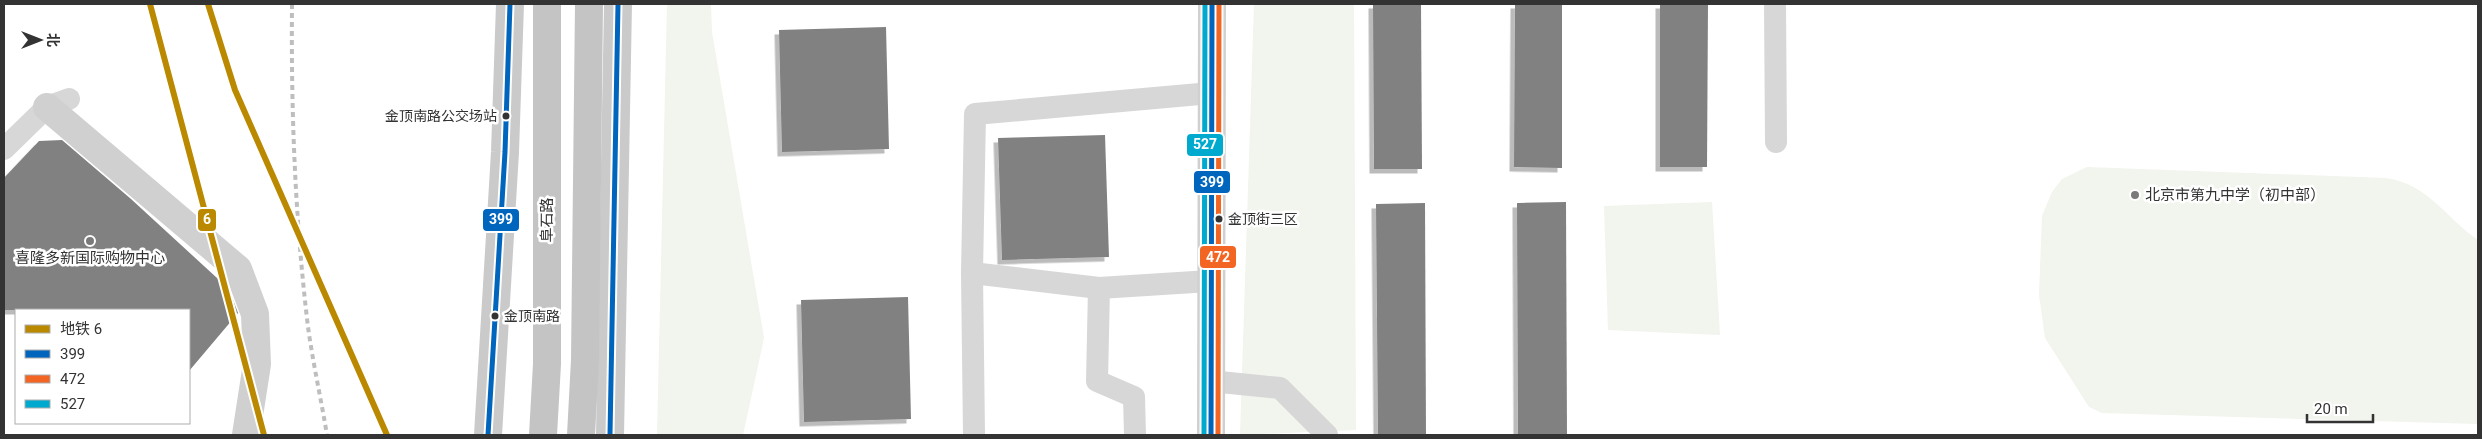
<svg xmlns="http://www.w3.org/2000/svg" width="2482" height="439" viewBox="0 0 2482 439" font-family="Roboto,'Noto Sans SC',sans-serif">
<defs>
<filter id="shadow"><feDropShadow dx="-4.5" dy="4.5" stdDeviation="0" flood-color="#0004"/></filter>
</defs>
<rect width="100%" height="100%" fill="#fff"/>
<!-- green -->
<g fill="#f1f5ed">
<path d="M667 4H711L712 32 764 338 743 435H657Z"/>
<path d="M1254 4H1354L1356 430 1240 435Z"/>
<path d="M2087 167 2386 178C2430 185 2444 217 2478 240V424L2102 413 2089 407 2045 338 2039 295 2042 216 2052 192 2062 179Z"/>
<path d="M1712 202 1720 335 1608 330 1604 206Z"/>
</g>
<!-- building -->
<g fill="#818181" filter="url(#shadow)">
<path d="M1373 4H1421L1422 169H1374Z"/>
<path d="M1515 4H1562V168L1514 167Z"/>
<path d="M1660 4H1708L1707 167H1660Z"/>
<path d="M886 27 889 149 782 152 779 30Z"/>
<path d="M1105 135 1109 257 1002 260 998 138Z"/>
<path d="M62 140 131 199 229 289 238 313 189 371V310H4V178L39 141Z"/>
<path d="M1566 202 1567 435H1518L1517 203Z"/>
<path d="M1425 203 1426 435H1378L1376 204Z"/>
<path d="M908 297 911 419 804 422 801 300Z"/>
</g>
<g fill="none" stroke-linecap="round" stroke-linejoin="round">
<!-- street -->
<g stroke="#d7d7d7" stroke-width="22">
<path d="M1775 4 1776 142"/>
<path d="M4 149 47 107 69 99"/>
<path d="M972 273 1099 288"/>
<path d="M1210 381 1280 388 1327 435"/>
<path d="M974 435 972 273 975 114 1211 93"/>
<path d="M1135 435 1134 397 1097 381 1099 288 1210 281"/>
</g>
<!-- secondary -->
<g stroke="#d0d0d0" stroke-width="28">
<path d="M47 107 238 269 255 314 257 364 246 435"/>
<path d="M1211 435 1212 4"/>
</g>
<!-- primary -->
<g stroke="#cacaca" stroke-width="28">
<path d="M488 435 505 152 510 4"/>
<path d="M610 435 618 4"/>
</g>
<!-- highway -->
<g stroke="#c4c4c4" stroke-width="28">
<path d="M543 435 547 364V4"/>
<path d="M581 435 585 360 589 4"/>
</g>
<!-- rail -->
<path stroke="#bebebe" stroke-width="4" stroke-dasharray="5 4" stroke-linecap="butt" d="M292 4C291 112 295 219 308 327 313 363 321 399 327 435"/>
<!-- bus-1 casing -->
<g stroke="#fff" stroke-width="9">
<g id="bus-1">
<path d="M488 435 505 152 510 4"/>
<path d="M610 435 618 4"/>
<path d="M1211 435 1212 4"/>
</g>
</g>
<!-- bus-2 casing -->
<g stroke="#fff" stroke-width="9">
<path id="bus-2" d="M1218 435 1219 4"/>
</g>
<!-- bus-3 casing -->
<g stroke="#fff" stroke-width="9">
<path id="bus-3" d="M1204 435 1205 4"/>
</g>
<!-- bus-1 -->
<use href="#bus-1" stroke="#0065bd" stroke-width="5"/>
<!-- bus-2 -->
<use href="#bus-2" stroke="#f26522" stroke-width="5"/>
<!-- bus-3 -->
<use href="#bus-3" stroke="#00a9ce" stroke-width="5"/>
<!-- metro-1 casing -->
<g stroke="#fff" stroke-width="10">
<g id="metro-1">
<path d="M150 4 264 435"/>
<path d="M208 4 235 90 387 435"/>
</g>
</g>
<!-- metro-1 -->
<use href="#metro-1" stroke="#bb8900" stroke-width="6"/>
</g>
<!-- markers -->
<g fill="#333" stroke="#fff" stroke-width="2">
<circle cx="506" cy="116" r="4.5"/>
<circle cx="1219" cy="219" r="4.5"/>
<circle cx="495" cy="316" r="4.5"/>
</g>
<g fill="#7a7a7a" stroke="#fff" stroke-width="2">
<circle cx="2135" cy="195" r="5"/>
<circle cx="90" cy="241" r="5"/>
</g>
<g text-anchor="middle" stroke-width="5" stroke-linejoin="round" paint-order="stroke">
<!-- bus labels -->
<g font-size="14" fill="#333" stroke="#fff" text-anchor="start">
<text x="497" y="121" text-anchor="end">金顶南路公交场站</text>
<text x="1228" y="224">金顶街三区</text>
<text x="504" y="321">金顶南路</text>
</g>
<!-- poi labels -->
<g font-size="15" fill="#333" stroke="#fff" text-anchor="start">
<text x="2145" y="200">北京市第九中学（初中部）</text>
<text x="90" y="263" text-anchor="middle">喜隆多新国际购物中心</text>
</g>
<!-- street labels -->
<g font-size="15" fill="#333" stroke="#fff">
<text transform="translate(547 220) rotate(-90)" y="5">阜石路</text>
</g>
</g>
<g stroke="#fff" stroke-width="2">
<rect x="1186" y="133" width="38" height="24" rx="5" fill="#00a9ce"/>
<rect x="1193" y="170" width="38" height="24" rx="5" fill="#0065bd"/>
<rect x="197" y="208" width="20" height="24" rx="5" fill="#bb8900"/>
<rect x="482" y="208" width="38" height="24" rx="5" fill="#0065bd"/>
<rect x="1199" y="245" width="38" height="24" rx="5" fill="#f26522"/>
</g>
<g font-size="14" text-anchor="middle" font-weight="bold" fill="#fff">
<text x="1205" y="149">527</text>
<text x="1212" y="187">399</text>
<text x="207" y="224">6</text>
<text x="501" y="224">399</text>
<text x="1218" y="262">472</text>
</g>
<!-- border -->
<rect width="2482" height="439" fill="none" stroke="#333333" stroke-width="10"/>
<!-- legend -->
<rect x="15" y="309" width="175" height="115" fill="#ffffff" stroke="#adadad"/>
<rect x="25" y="325" width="25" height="8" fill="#bb8900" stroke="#adadad"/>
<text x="60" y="334" font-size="15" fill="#333333">地铁 6</text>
<rect x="25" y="350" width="25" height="8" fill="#0065bd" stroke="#adadad"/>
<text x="60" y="359" font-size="15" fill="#333333">399</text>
<rect x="25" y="375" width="25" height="8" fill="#f26522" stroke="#adadad"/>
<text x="60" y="384" font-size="15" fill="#333333">472</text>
<rect x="25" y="400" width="25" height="8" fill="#00a9ce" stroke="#adadad"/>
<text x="60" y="409" font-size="15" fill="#333333">527</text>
<!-- north arrow -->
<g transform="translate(40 40) rotate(90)" stroke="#ffffff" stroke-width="4" paint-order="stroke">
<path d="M0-4L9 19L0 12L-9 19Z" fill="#333333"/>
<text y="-8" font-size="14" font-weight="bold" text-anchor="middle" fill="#333333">北</text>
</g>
<!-- scale -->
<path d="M2307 414v8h66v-8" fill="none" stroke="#333333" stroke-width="2.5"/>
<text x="2314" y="414" font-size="15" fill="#333333" stroke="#ffffff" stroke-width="4" paint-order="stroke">20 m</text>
</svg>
